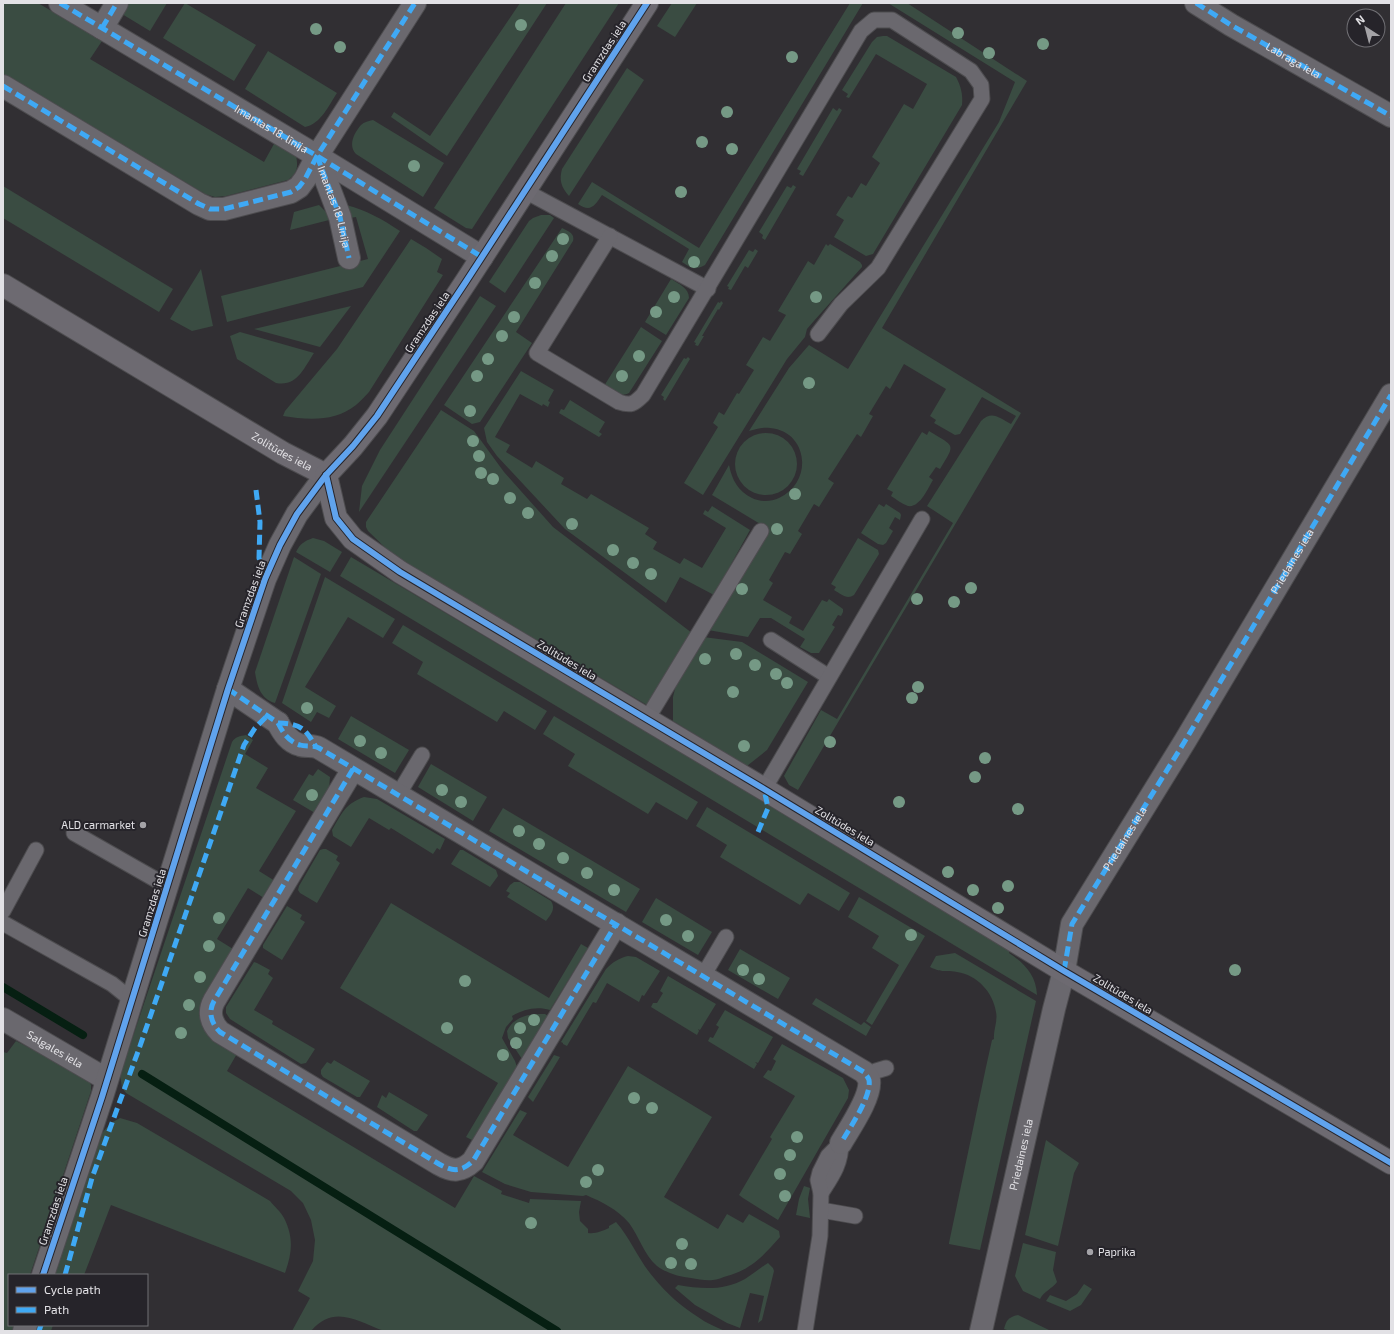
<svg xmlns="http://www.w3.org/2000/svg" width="1394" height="1334" viewBox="0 0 1394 1334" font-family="'Exo 2',sans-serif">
<rect width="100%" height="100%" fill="#312f33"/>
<!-- green -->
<g fill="#3a4c42">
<path d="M3 3H38L102 41 90 59 264 162 275 142 296 155C298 167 298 172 288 180L226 196 215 197 205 194 3 74Z"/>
<path d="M129 3H167L150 31 122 14Z"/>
<path d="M185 3 256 45 234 81 163 38Z"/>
<path d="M520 3H547L447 156 391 117 394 112 430 136Z"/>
<path d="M566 3H619L472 229 466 228 434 208Z"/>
<path d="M672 3H697L675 37 657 26Z"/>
<path d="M850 3H863L705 265C694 271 691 268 682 262L689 249 602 195C595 205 591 213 578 204L592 182 699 248Z"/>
<path d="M888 3H907L1027 81 882 328 1021 413 798 790 789 785 784 776 821 710 837 719 953 523 927 506 981 421C992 410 999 418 1011 424L1016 416 982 397 960 434 955 435 934 423 936 420 930 416 946 389 904 364 890 389 886 386 869 414 873 416 861 437 857 434 828 479 834 483 819 507 814 504 798 531 802 534 790 554 785 552 769 580 773 583 763 600 792 617 789 623 803 631 822 600 827 602 829 599 843 609V612L841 616 838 615 832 625 835 627 819 653H811L800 647 805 639 771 618H760L748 637 708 630 767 528 712 495 729 465C732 480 738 491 752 498 760 502 771 502 779 498 814 482 808 431 770 428 763 427 756 429 749 431L789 368 809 345 848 369 999 122 1015 82Z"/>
<path d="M883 36H887L956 77C961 86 963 95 962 105L873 254 866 256 834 237 844 220 836 215 848 196 852 198 861 183 866 186 880 163 872 157 904 104 913 109 927 84 876 54 849 98 846 97 848 94 842 90 872 42 877 37Z"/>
<path d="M268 51 337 93C329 105 321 124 305 127L245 89Z"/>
<path d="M627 68 644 80 569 196C561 187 559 180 562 169Z"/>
<path d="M833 108 837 111 839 108 842 110 803 176 799 174 801 171 797 169Z"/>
<path d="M373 120 444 163 423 197 356 154C348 145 354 133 361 125 364 122 369 121 373 120Z"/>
<path d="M793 185 796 187 765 240 762 238 763 235 759 232 787 186 791 188Z"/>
<path d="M3 186 173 289 159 312 3 218Z"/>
<path d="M319 205 333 219 290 230 294 212Z"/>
<path d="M346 205C366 210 382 219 400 231L363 287 227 322 221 296 368 259 356 217 350 218Z"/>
<path d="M541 215H550L554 218 505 293 489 282 529 221 533 218Z"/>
<path d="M562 228C568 231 575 233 573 241L516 332 532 343 480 422 472 424 444 405Z"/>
<path d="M411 239 426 248 442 259 437 272 443 275 369 392C365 396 361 401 356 405 335 422 308 420 283 416L285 411 337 349Z"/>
<path d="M826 244 828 246 830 244 860 262 862 265V267L813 322 807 329 805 337 787 359 703 495 684 483 718 427 713 423 719 412 724 415 737 393 739 394 754 370 746 365 763 337 770 341 786 315 778 311 808 261 814 265Z"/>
<path d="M755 249 758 251 748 268 745 266 731 290 728 289 729 287 727 286 749 250 753 252Z"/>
<path d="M201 269 213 326 192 331 170 319Z"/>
<path d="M671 279C679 284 689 288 689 298L666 335 645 322Z"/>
<path d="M480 296 496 306 359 512 362 486 380 450Z"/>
<path d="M721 301 723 303 719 310 718 309 702 336H704L698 346 695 345 696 343 694 342 718 302 720 303Z"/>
<path d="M351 306 320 347 254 329Z"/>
<path d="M641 327 662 341 629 393C620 398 613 391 604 386Z"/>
<path d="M240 332 314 353C304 368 297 387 276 383L237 359 230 336Z"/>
<path d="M688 357 690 359 665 401 663 399 664 397 661 395 684 358 686 359Z"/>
<path d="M521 371 554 390 548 401 550 402 548 407 543 404 542 406 520 394 495 437 510 445 506 452 532 468 536 461 564 478 561 484 587 499 591 494 649 528 645 534 657 542 653 549 680 564 684 558 702 568 726 528 703 514 705 510 708 512 712 506 750 530 714 595 680 577 666 603 565 529 497 456 487 442 484 428Z"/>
<path d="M570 400 605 422 599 432 602 434 599 437 559 413 561 409 564 410Z"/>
<path d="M441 410 474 431 504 472 553 527 692 633 647 705 397 559 368 531 366 527V522Z"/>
<path d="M929 431C955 447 956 443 940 469L936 467 929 477 933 480C928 488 920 508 908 506 902 504 896 499 891 496L893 492 887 489 922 432 927 435Z"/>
<circle cx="766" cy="464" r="31"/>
<path d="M879 504 884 507 886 504 900 513 901 515 900 520 895 517 889 528 893 531 886 543 883 545 878 544 861 533Z"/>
<path d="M313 538 324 541 342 552 330 572 296 552C300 544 304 541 313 538Z"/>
<path d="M858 538 878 550 879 554 854 595C847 600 841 594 834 590L836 587 831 584Z"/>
<path d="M294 557 321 574 275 703C260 699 257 685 255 672Z"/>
<path d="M351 557 1011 948 1009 953C1025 964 1036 975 1037 995L340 576Z"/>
<path d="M325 577 395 619 383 638 348 617 305 687 336 706 329 718 317 712 311 722 282 703Z"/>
<path d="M403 625 547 711 535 730 504 711 497 722 417 674 423 662 392 643Z"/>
<path d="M703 637 742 642 808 682 767 750 747 766 673 721V697L679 673Z"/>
<path d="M351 716 409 750 395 773 338 739Z"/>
<path d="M554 716 698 802 687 820 656 802 648 814 568 766 575 754 543 734Z"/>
<path d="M246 735 253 740 245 754 268 768 256 788 296 811 259 871 275 881 264 898 248 888 217 939 233 949 203 999 201 1006 238 1052 227 1071 455 1208 474 1176 502 1191 501 1194 529 1203 530 1199 581 1201 579 1212 580 1221 588 1229V1233C596 1234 602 1231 609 1228V1226L616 1222C631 1239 639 1261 654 1278 666 1293 682 1307 698 1317 706 1323 716 1327 725 1331H384C357 1321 334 1304 311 1331H292L310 1298 298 1291 313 1261 315 1240 311 1220 303 1203 291 1191 126 1093 122 1088 120 1075 232 742C235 737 240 736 246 735Z"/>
<path d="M431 764 487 797 473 821 418 787Z"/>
<path d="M318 769 330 777 329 789 315 813 293 800 309 774 313 776Z"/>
<path d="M364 797 377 799 445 839 440 850 437 848 433 854 391 828 389 830 369 818 351 847 333 836 332 830C342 813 345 804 364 797Z"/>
<path d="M707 807 850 893 839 911 808 893 800 905 720 857 727 845 696 826Z"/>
<path d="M503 808 640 889 626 912 489 831Z"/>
<path d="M323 849H326L338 856 336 860 340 863 317 903 300 893 298 890 299 886 320 850Z"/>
<path d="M460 850H463L496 870 498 876 490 887 451 864Z"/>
<path d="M514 882H520L551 901C556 909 551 914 546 921L507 897 510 893 506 891 510 885Z"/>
<path d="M859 897 925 936 872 1025 866 1021 899 965 872 948 879 936 848 917Z"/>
<path d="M656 898 712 932 698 955 642 922Z"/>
<path d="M391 903 549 998 581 944 588 948 550 1010C537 1006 524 1009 512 1016L513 1019 506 1027 502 1038 515 1061 517 1067 474 1141 466 1137 498 1083 340 988Z"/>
<path d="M287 906 302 915 300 919 305 922 282 960 266 950 263 948V945Z"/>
<path d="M740 949 790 978 778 999 728 970Z"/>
<path d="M955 953 1036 1001 980 1250 949 1244V1243L986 1067 992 1040 994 1039C993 1031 998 1021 996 1012 993 992 977 975 957 972 944 969 944 974 930 967L936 956Z"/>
<path d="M628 956 636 957 660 971 644 996 642 995 639 1002 607 983 596 1003 593 1002 567 1046 563 1044V1043L561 1042 606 969C613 962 619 958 628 956Z"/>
<path d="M254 962 257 963 270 970 268 974 273 978 254 1010 273 1021 272 1024 315 1049 306 1063 301 1064 230 1019 226 1013V1007Z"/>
<path d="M668 976 716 1004 700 1030 698 1029 699 1031 697 1035 651 1007 653 1003H657L663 993 660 991Z"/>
<path d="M816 998 861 1025 864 1022 871 1027 866 1036 812 1004Z"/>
<path d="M725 1010 773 1037 758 1063 755 1062 757 1064 754 1069 708 1041 710 1037 713 1038 719 1027 716 1025Z"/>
<path d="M536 1014H545L548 1016 522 1059 508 1038 507 1031C512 1020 523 1015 536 1014Z"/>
<path d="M16 1041 87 1077 91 1085V1091L30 1275H9V1325H14L12 1331H3V1052L7 1053Z"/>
<path d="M782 1044 843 1078 849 1090 848 1098 778 1220 743 1198 744 1197 743 1198 739 1195 772 1139 770 1137 795 1096 763 1077 768 1070 771 1071 776 1061 773 1059Z"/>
<path d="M554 1055 560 1057 533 1102 528 1097Z"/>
<path d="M334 1060 370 1081 360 1097H357L323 1077 321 1074V1070L327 1062 331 1064Z"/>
<path d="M628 1066 712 1117 664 1197 718 1229 727 1214 743 1223 749 1214 779 1231 780 1237C763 1256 752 1269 727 1276 723 1277 717 1280 713 1280 706 1281 698 1279 691 1278 680 1277 666 1273 657 1266 644 1255 639 1236 629 1223 617 1209 602 1202 586 1195L583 1196 531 1192 505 1184 482 1172 520 1110 527 1113 513 1135 568 1167Z"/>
<path d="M389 1092 428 1115 417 1131H414L377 1107 382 1095 386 1098Z"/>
<path d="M120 1118 137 1123 270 1201C274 1206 281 1212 284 1218 294 1238 292 1253 285 1273L111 1205 84 1275H54L101 1134 111 1123Z"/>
<path d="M1046 1140 1079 1163 1074 1173 1058 1246 1025 1235Z"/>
<path d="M804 1186 810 1188 808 1199 810 1218 796 1215 799 1199Z"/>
<path d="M1023 1243 1056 1252 1053 1270 1057 1282C1052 1289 1044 1291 1040 1299L1023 1291 1015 1276Z"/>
<path d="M768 1263 773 1268 774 1271 762 1320 758 1323 764 1296 750 1293 740 1328 727 1323 695 1305 675 1288 678 1285C701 1289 724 1291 745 1279 753 1274 760 1268 768 1263Z"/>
<path d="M1084 1284 1092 1289 1081 1305 1070 1311 1046 1301 1050 1295 1066 1301 1077 1294Z"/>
<path d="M1018 1315 1051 1331H1010L1004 1329C1006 1321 1008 1317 1018 1315Z"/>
<path d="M38 1325H53L51 1331H36Z"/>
</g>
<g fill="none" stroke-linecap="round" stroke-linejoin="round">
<!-- stream -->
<g stroke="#061f12" stroke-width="8">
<path d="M3 987 83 1035"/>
<path d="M142 1074 557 1331"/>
</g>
<!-- lane casing -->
<g stroke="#4d4c4f" stroke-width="17">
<g id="lane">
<path d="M525 191 708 289"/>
<path d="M610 236 537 353 619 402C631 406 634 404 643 395L861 31 874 20H892L971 71 981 85 982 99 878 268 841 304 818 334"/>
<path d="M771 640 829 677"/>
<path d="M647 719 761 531"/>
<path d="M764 789 922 519"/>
<path d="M398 795 422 755"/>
<path d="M74 833 167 886"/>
<path d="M3 911 36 850"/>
<path d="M3 923 112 984 132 1000"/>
<path d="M703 976 726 937"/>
<path d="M868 1077 876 1071 886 1068"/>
<path d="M821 1193C832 1176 841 1164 841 1143"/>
<path d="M821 1210 855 1216"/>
<path d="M805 1331 820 1236 821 1193 818 1180 820 1172 828 1156 841 1143"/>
</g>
</g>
<!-- street casing -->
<g stroke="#4d4c4f" stroke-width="24">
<g id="street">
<path d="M60 3 317 156 482 257"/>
<path d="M1196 3 1231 25 1391 116"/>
<path d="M102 28 117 3"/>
<path d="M3 86 199 204 210 209H224L291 192 299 187 305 179 317 156 415 3"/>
<path id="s1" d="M317 156 340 217 349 258"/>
<path d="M228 689 278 723"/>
<path d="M278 723C283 733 289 742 300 745 306 747 313 745 319 748L864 1072C866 1075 868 1077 869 1080 872 1096 849 1129 841 1143"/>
<path d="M353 769 214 1001C208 1012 211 1023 220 1032L439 1164C453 1172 461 1172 473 1161L616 924"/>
<path id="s2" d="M3 1019 106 1079"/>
<path d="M43 1275 102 1097 228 689 265 579 280 545 297 514 326 475"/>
<path d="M24 1331 26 1325"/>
<path id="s3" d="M981 1331 1054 1009 1064 971 1072 924 1185 741 1391 395"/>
</g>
</g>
<!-- secondary casing -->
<g stroke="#4d4c4f" stroke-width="24">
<g id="secondary">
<path id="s4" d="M3 285 283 453 326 475"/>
<path d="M326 475 336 518 353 539 400 572 764 789 1064 971 1391 1163"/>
<path d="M326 475 353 446 377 416 467 280 647 3"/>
</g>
</g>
<!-- lane -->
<use href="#lane" stroke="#6a686e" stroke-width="15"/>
<!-- street -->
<use href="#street" stroke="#6a686e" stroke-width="22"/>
<!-- secondary -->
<use href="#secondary" stroke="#6d6a71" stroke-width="22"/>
<!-- quiet -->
<g stroke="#3fa9f5" stroke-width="5" stroke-dasharray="10 5" stroke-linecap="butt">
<path id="s5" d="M60 3 317 156 482 257"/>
<path id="s6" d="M1196 3 1231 25 1391 116"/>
<path d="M102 28 117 3"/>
<path d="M3 86 199 204 210 209H224L291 192 299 187 305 179 317 156 415 3"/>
<path d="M317 156 340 217 349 258"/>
<path d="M256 490 260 522 259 558 265 579"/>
<path d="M228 689 278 723"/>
<path d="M278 723C283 733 289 742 300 745 306 747 313 745 319 748L864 1072C866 1075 868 1077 869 1080 872 1096 849 1129 841 1143"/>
<path d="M278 723C301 724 305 728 316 747"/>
<path d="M353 769 214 1001C208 1012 211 1023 220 1032L439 1164C453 1172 461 1172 473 1161L616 924"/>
<path d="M758 832 768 808 764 789"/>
<path id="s7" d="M1064 971 1072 924 1185 741 1391 395"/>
<path d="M65 1275 92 1178 140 1046 244 745 255 728 267 716"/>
<path d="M39 1331 41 1325"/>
</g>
<!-- cycleway casing -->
<g stroke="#26242a" stroke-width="8">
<g id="cycleway">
<path d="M326 475 336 518 353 539 400 572 764 789 1064 971 1391 1163"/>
<path d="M43 1275 102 1097 228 689 265 579 280 545 297 514 326 475 353 446 377 416 467 280 647 3"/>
</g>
</g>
<!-- cycleway -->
<use href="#cycleway" stroke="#60a3ed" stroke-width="6"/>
</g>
<!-- trees -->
<g fill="#759985">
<circle cx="521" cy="25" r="6"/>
<circle cx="316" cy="29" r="6"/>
<circle cx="958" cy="33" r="6"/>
<circle cx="1043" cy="44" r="6"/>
<circle cx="340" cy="47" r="6"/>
<circle cx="989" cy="53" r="6"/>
<circle cx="792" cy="57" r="6"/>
<circle cx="727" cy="112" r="6"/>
<circle cx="702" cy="142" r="6"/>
<circle cx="732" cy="149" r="6"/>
<circle cx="414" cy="166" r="6"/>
<circle cx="681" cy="192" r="6"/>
<circle cx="563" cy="239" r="6"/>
<circle cx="552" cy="256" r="6"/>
<circle cx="694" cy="262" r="6"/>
<circle cx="535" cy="283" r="6"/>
<circle cx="674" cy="297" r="6"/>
<circle cx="816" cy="297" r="6"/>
<circle cx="656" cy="312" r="6"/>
<circle cx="514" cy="317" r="6"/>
<circle cx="502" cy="336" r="6"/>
<circle cx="639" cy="356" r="6"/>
<circle cx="488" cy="359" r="6"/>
<circle cx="477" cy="376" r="6"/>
<circle cx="622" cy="376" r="6"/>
<circle cx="809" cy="383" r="6"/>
<circle cx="470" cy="411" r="6"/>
<circle cx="473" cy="441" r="6"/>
<circle cx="479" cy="456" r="6"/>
<circle cx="481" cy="473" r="6"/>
<circle cx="493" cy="479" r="6"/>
<circle cx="795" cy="494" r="6"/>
<circle cx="510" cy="498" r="6"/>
<circle cx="528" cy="513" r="6"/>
<circle cx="572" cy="524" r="6"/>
<circle cx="777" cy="529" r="6"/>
<circle cx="613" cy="550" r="6"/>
<circle cx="633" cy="563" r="6"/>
<circle cx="651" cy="574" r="6"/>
<circle cx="971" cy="588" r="6"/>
<circle cx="742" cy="589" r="6"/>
<circle cx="917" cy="599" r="6"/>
<circle cx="954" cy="602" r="6"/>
<circle cx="736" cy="654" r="6"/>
<circle cx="705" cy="659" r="6"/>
<circle cx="755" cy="665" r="6"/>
<circle cx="776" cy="674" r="6"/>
<circle cx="787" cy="683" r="6"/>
<circle cx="918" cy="687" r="6"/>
<circle cx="733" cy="692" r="6"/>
<circle cx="912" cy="698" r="6"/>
<circle cx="307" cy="708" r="6"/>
<circle cx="360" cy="741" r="6"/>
<circle cx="830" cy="742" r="6"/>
<circle cx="744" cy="746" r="6"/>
<circle cx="381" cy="753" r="6"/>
<circle cx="985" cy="758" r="6"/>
<circle cx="975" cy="777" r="6"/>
<circle cx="442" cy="790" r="6"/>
<circle cx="312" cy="795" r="6"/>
<circle cx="461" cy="802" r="6"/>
<circle cx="899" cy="802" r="6"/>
<circle cx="1018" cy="809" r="6"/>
<circle cx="519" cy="831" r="6"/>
<circle cx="539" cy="844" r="6"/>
<circle cx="563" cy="858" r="6"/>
<circle cx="948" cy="872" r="6"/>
<circle cx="587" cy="873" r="6"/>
<circle cx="1008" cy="886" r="6"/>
<circle cx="614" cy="890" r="6"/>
<circle cx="973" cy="890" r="6"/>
<circle cx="998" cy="908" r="6"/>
<circle cx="219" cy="918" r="6"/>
<circle cx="666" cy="920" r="6"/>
<circle cx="911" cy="935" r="6"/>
<circle cx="688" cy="936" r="6"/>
<circle cx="209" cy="946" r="6"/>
<circle cx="743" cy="970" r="6"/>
<circle cx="1235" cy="970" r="6"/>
<circle cx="200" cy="977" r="6"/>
<circle cx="759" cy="979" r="6"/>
<circle cx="465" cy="981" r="6"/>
<circle cx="189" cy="1005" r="6"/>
<circle cx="534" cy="1020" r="6"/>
<circle cx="447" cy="1028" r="6"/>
<circle cx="520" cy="1028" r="6"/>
<circle cx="181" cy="1033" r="6"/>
<circle cx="516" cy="1043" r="6"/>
<circle cx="503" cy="1055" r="6"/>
<circle cx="634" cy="1098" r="6"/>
<circle cx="652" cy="1108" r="6"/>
<circle cx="797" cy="1137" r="6"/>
<circle cx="790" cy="1155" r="6"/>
<circle cx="598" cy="1170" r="6"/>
<circle cx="780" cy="1174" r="6"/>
<circle cx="586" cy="1182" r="6"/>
<circle cx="785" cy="1196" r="6"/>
<circle cx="531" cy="1223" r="6"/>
<circle cx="682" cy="1244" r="6"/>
<circle cx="671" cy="1263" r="6"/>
<circle cx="691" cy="1264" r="6"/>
</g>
<!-- markers -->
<g fill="#a4a3a7" stroke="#26242a" stroke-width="1.5">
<circle cx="143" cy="825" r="4"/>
<circle cx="1090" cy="1252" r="4"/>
</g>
<g text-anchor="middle" stroke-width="4" stroke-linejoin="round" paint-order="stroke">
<!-- street labels -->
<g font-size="11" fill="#e2e1e5" stroke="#26242a">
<text transform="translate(604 51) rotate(-57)" y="4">Gramzdas iela</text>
<text dy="4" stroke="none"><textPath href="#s6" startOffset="113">Labraga iela</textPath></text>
<text dy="4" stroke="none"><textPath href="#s5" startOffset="246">Imantas 18. līnija</textPath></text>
<text dy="4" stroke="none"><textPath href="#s1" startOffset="54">Imantas 18. Līnija</textPath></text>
<text transform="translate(427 322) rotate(-56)" y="4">Gramzdas iela</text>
<text dy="4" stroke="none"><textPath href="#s4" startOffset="325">Zolitūdes iela</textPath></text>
<text dy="4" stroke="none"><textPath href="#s7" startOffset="472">Priedaines iela</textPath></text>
<text transform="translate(250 594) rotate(-70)" y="4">Gramzdas iela</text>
<text transform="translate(567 660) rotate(31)" y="4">Zolitūdes iela</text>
<text transform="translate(845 826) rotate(31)" y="4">Zolitūdes iela</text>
<text dy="4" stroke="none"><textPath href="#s7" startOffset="148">Priedaines iela</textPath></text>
<text transform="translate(152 903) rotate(-73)" y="4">Gramzdas iela</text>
<text transform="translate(1123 994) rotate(31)" y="4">Zolitūdes iela</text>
<text dy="4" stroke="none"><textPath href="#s2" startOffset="60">Salgales iela</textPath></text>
<text dy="4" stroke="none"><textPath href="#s3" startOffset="181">Priedaines iela</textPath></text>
<text transform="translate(53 1211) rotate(-72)" y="4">Gramzdas iela</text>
</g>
<!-- poi labels -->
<g font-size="11" fill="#e2e1e5" stroke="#26242a" text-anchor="end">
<text x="135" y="829">ALD carmarket</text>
<text x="1098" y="1256" text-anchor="start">Paprika</text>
</g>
</g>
<!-- border -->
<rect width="1394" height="1334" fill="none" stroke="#e2e1e5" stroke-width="8"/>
<!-- legend -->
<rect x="8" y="1274" width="140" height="52" fill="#26242a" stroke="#717075"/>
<rect x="16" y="1287" width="20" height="6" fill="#60a3ed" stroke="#717075"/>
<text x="44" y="1294" font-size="12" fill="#e2e1e5">Cycle path</text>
<rect x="16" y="1307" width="20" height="6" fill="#3fa9f5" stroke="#717075"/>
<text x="44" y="1314" font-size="12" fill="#e2e1e5">Path</text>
<!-- north arrow -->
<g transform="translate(1366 28) rotate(324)"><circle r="19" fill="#26242a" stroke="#717075"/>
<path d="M0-3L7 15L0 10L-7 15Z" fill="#a4a3a7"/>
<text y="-6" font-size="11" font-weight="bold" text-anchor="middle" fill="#e2e1e5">N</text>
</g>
</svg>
